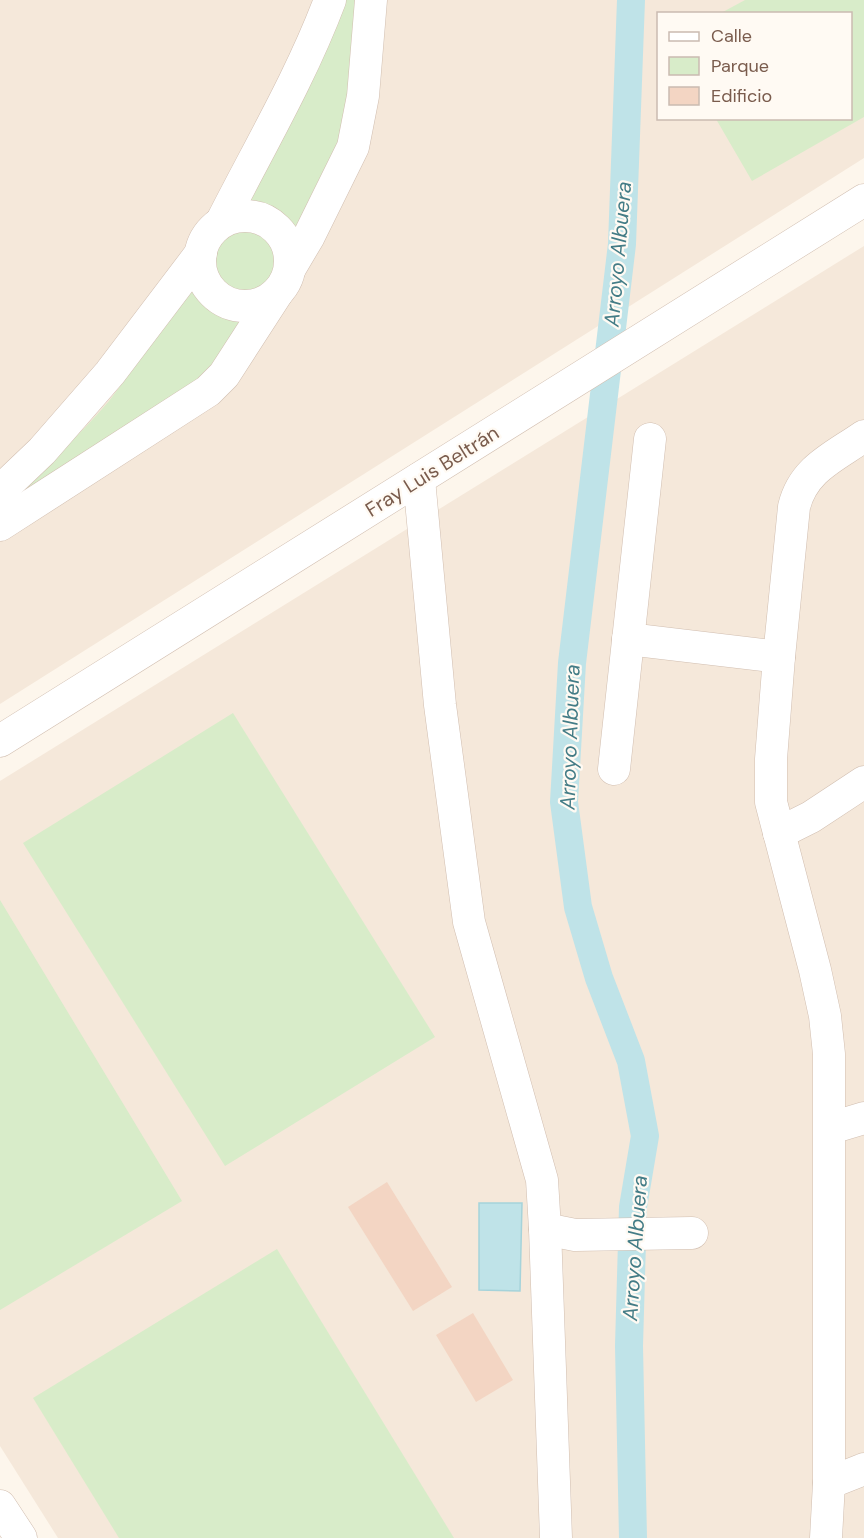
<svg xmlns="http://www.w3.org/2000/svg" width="864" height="1538" viewBox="0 0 864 1538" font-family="'DM Sans',sans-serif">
<rect width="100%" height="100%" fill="#fdf6ec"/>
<!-- residential -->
<g fill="#f5e8da" fill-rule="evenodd">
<path d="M0 0H864V158L0 704ZM658 14H850V118H658Z"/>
<path d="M864 246V1538H58L0 1446V781Z"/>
</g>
<!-- green -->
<g fill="#d8ecc9">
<path d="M343 0H359L343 129 295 241 293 227C275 212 263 209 240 206Z"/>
<path d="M745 0H864V117L752 181 716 119 850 118V14L721 13Z"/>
<circle cx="245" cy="259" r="33"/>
<path d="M191 274C209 305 217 310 252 313L213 369 0 511V506C37 474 78 438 109 401 140 362 165 317 191 274Z"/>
<path d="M233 713 435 1037 225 1166 23 843Z"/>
<path d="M0 900 182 1201 0 1310Z"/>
<path d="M277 1249 454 1538H119L33 1398Z"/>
</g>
<!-- water -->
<path fill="#bfe3e8" stroke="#a5d3da" stroke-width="1.5" d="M479 1203H522L520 1291 479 1290Z"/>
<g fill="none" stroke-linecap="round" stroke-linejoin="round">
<!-- canal -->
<path stroke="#bfe3e8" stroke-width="28" d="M631 0 622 244 572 663 564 802 578 907 599 978 631 1061 645 1136 633 1207 629 1346 633 1538"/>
</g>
<!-- building -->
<g fill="#f3d5c3">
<path d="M387 1182 452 1287 413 1311 348 1207Z"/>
<path d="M473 1313 513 1380 476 1402 436 1335Z"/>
</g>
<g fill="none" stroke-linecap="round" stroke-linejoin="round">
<!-- minor casing -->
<g stroke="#d1beb0" stroke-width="33">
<g id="minor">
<circle cx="245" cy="261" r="45"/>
<path d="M222 221C259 148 301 77 330 0"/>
<path d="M290 268 309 236 353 147 363 96 371 0"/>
<path d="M419 479 440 705 469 922 542 1180 545 1229 575 1235 692 1233"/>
<path d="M0 491 42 451 110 373 201 253"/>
<path d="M0 525 208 391 224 375 277 293"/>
<path d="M628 639 779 657"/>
<path d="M0 741 864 200"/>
<path d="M614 769 650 439"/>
<path d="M779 833 811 817 864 782"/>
<path d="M831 1128 864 1118"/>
<path d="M545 1229 556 1538"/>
<path d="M829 1483 864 1469"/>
<path d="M0 1506 21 1538"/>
<path d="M826 1538 829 1483V1054L825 1016 815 970 771 802V759L779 657 794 507C803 469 834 457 864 436"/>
</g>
</g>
<!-- minor -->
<use href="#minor" stroke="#fff" stroke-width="32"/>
</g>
<g text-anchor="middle" stroke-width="4.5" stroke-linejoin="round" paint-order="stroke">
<!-- street labels -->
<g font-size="20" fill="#7a5c4d" stroke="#fffaf3">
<text transform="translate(432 471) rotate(-32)" y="7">Fray Luis Beltrán</text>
</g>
<!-- water labels -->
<g font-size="21" font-style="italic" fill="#437c86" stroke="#fffaf3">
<text transform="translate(618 254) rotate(-85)" y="7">Arroyo Albuera</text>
<text transform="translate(570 737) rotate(-88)" y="7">Arroyo Albuera</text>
<text transform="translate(635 1248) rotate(-86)" y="7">Arroyo Albuera</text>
</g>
</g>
<!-- legend -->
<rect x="657" y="12" width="195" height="108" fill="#fffaf3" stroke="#cabbb1" stroke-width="1.5"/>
<rect x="669" y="32" width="30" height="9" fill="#ffffff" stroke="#cabbb1" stroke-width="1.5"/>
<text x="711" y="42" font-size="18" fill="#7a5c4d">Calle</text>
<rect x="669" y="57" width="30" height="18" fill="#d8ecc9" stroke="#cabbb1" stroke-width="1.5"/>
<text x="711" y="72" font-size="18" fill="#7a5c4d">Parque</text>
<rect x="669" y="87" width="30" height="18" fill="#f3d5c3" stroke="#cabbb1" stroke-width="1.5"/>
<text x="711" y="102" font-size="18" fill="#7a5c4d">Edificio</text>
</svg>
